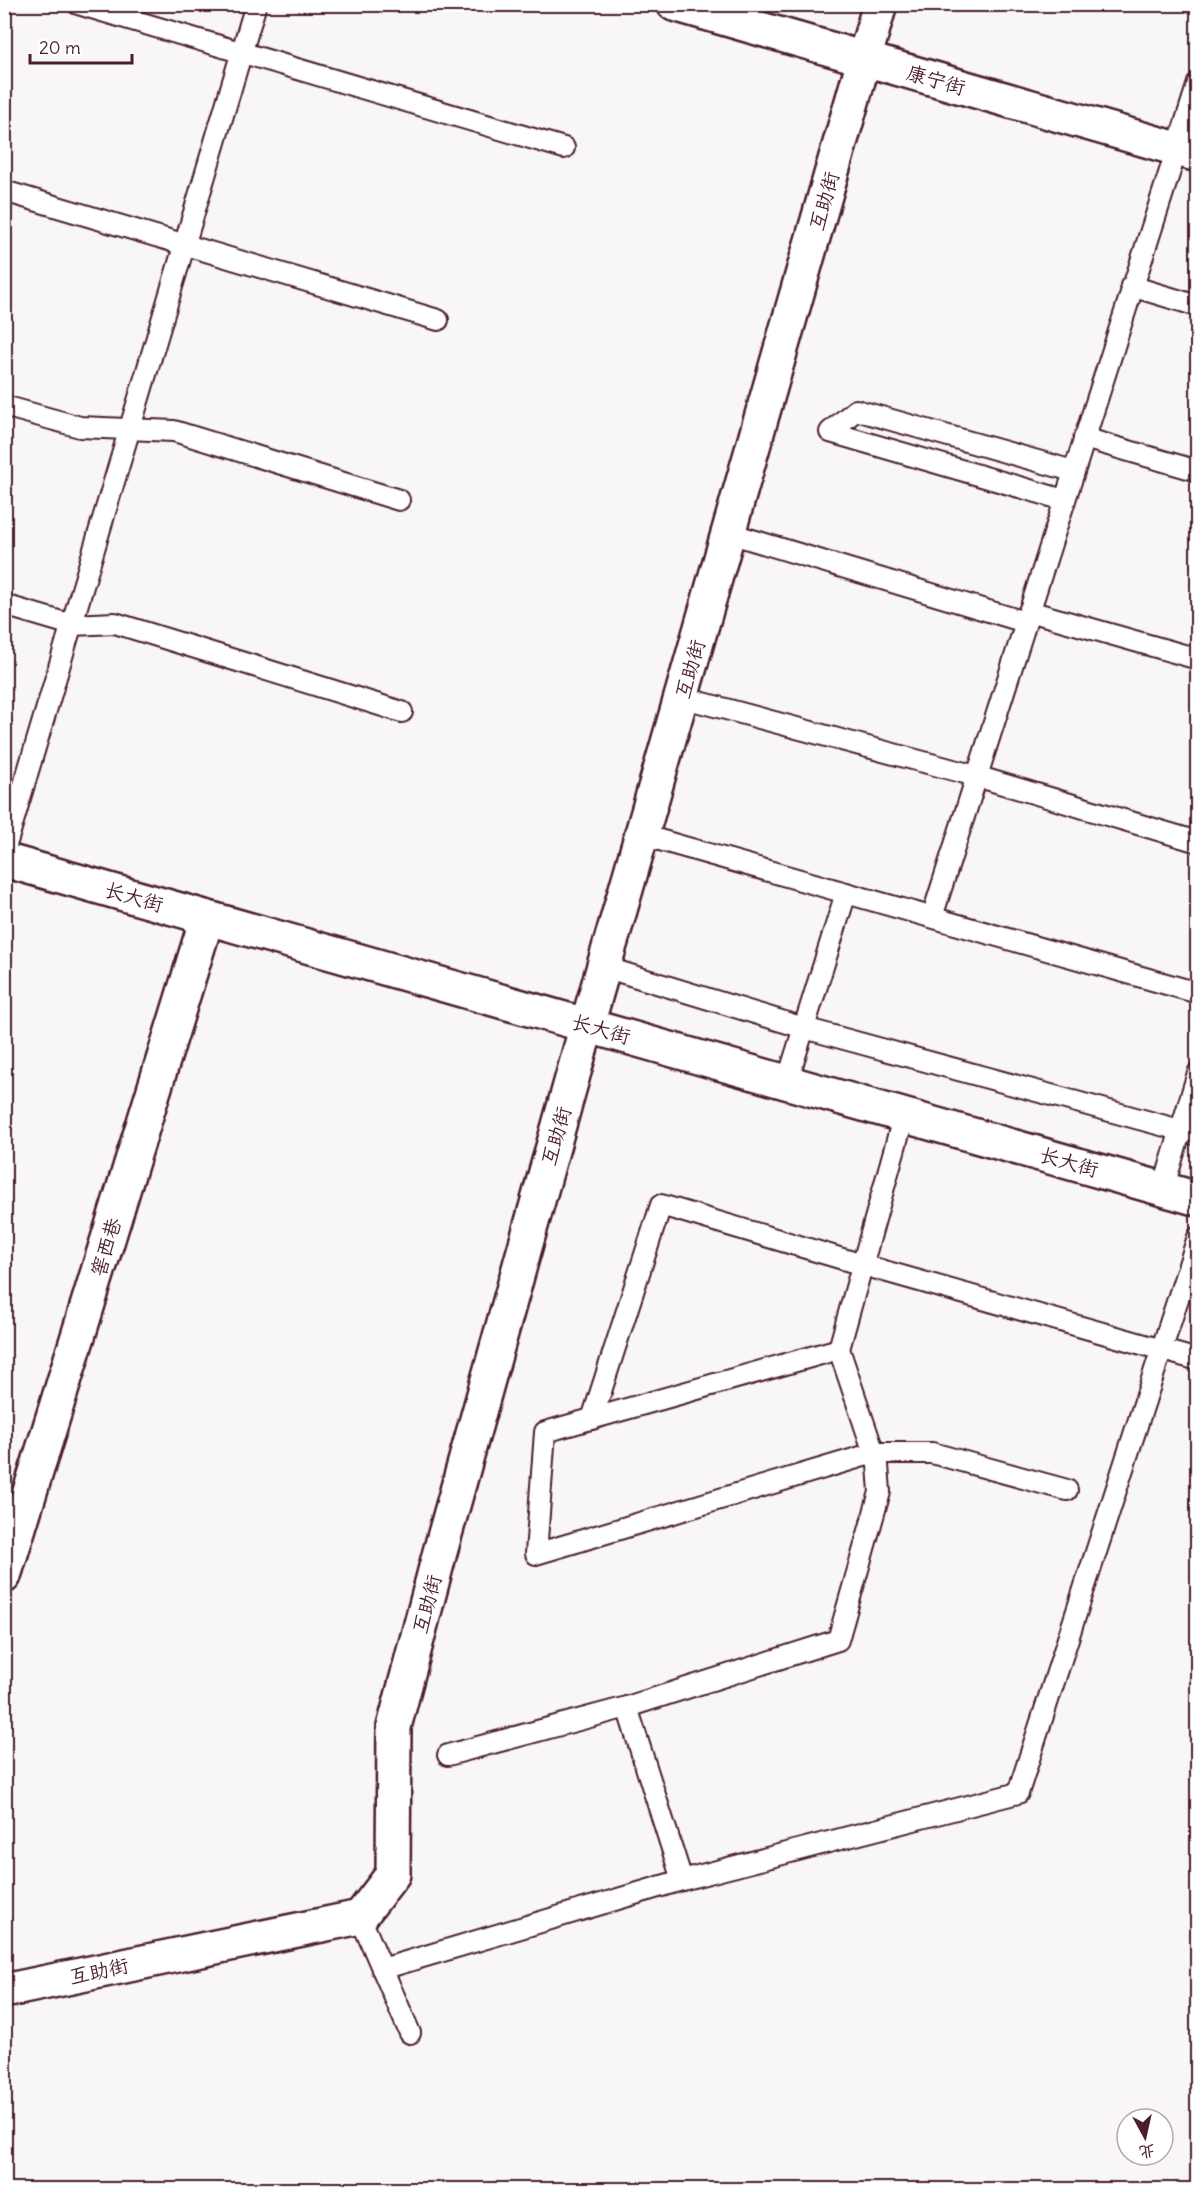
<svg xmlns="http://www.w3.org/2000/svg" width="1202" height="2194" viewBox="0 0 1202 2194" font-family="Delius,'LXGW WenKai TC',sans-serif">
<rect width="100%" height="100%" fill="#f8f6f7"/>
<filter id="ink" filterUnits="userSpaceOnUse"><feTurbulence type="fractalNoise" baseFrequency=".0167" numOctaves="2"/><feDisplacementMap in="SourceGraphic" scale="12" xChannelSelector="R" yChannelSelector="G"/><feConvolveMatrix kernelMatrix="1 2 1 2 8 2 1 2 1" color-interpolation-filters="sRGB"/></filter>
<g filter="url(#ink)">
<g fill="none" stroke-linecap="round" stroke-linejoin="round">
<!-- service casing -->
<g stroke="#4a1f2b" stroke-width="24">
<g id="service">
<path d="M78 4 564 148"/>
<path d="M4 191 438 320"/>
<path d="M1131 286 1198 306"/>
<path d="M4 406 80 427 174 431 399 500"/>
<path d="M1084 438 1198 471"/>
<path d="M1064 500 830 432 856 410 1073 471"/>
<path d="M729 533 1025 622"/>
<path d="M4 605 72 625 115 623 402 712"/>
<path d="M1029 611 1198 659"/>
<path d="M681 697 976 776 1198 842"/>
<path d="M642 835 1198 993"/>
<path d="M4 852 256 4"/>
<path d="M932 917 1198 83"/>
<path d="M604 967 804 1028 1198 1135"/>
<path d="M787 1082 846 893"/>
<path d="M1163 1189 1198 1073"/>
<path d="M839 1349 545 1432 536 1554 874 1453H932L1067 1490"/>
<path d="M592 1419 661 1205 863 1265 1198 1360"/>
<path d="M627 1707 682 1880"/>
<path d="M448 1755 627 1707 838 1640 880 1492 878 1465 839 1349 904 1115"/>
<path d="M360 1917 410 2033"/>
<path d="M382 1969 682 1880 1018 1793 1198 1237"/>
</g>
</g>
<!-- minor casing -->
<g stroke="#4a1f2b" stroke-width="38">
<g id="minor">
<path d="M674 4 1198 155"/>
<path d="M4 1576 207 918"/>
<path d="M4 1991 360 1917 393 1874 394 1727 440 1552 587 1025 880 4"/>
</g>
</g>
<!-- tertiary casing -->
<g stroke="#4a1f2b" stroke-width="38">
<path id="tertiary" d="M4 860 1198 1199"/>
</g>
<!-- service -->
<use href="#service" stroke="#fff" stroke-width="20"/>
<!-- minor -->
<use href="#minor" stroke="#fff" stroke-width="33"/>
<!-- tertiary -->
<use href="#tertiary" stroke="#fff" stroke-width="33"/>
</g>
</g>
<g text-anchor="middle" stroke-width="4.5" stroke-linejoin="round" paint-order="stroke">
<!-- street labels -->
<g font-size="20" fill="#4a1f2b" stroke="#fff">
<text transform="translate(936 80) rotate(16)" y="7">康宁街</text>
<text transform="translate(824 201) rotate(-74)" y="7">互助街</text>
<text transform="translate(690 669) rotate(-74)" y="7">互助街</text>
<text transform="translate(134 897) rotate(16)" y="7">长大街</text>
<text transform="translate(601 1029) rotate(16)" y="7">长大街</text>
<text transform="translate(556 1136) rotate(-74)" y="7">互助街</text>
<text transform="translate(1069 1162) rotate(16)" y="7">长大街</text>
<text transform="translate(106 1247) rotate(-73)" y="7">窖西巷</text>
<text transform="translate(427 1604) rotate(-75)" y="7">互助街</text>
<text transform="translate(99 1971) rotate(-12)" y="7">互助街</text>
</g>
</g>
<!-- margin -->
<rect width="1202" height="2194" fill="none" stroke="#fff" stroke-width="24"/>
<rect x="12" y="12" width="1178" height="2170" fill="none" stroke="#4a1f2b" stroke-width="2" filter="url(#ink)"/>
<!-- north arrow -->
<g transform="translate(1145 2137) rotate(172)"><circle r="28" fill="#ffffff" stroke="#b7a5aa" stroke-width="1.5"/>
<path d="M0-4.5L10 22L0 15L-10 22Z" fill="#4a1f2b"/>
<text y="-9" font-size="16" font-weight="bold" text-anchor="middle" fill="#4a1f2b">北</text>
</g>
<!-- scale -->
<path d="M30 54v9h102v-9" fill="none" stroke="#4a1f2b" stroke-width="3"/>
<text x="39" y="54" font-size="18" fill="#4a1f2b" stroke="#ffffff" stroke-width="4.5" paint-order="stroke">20 m</text>
</svg>
